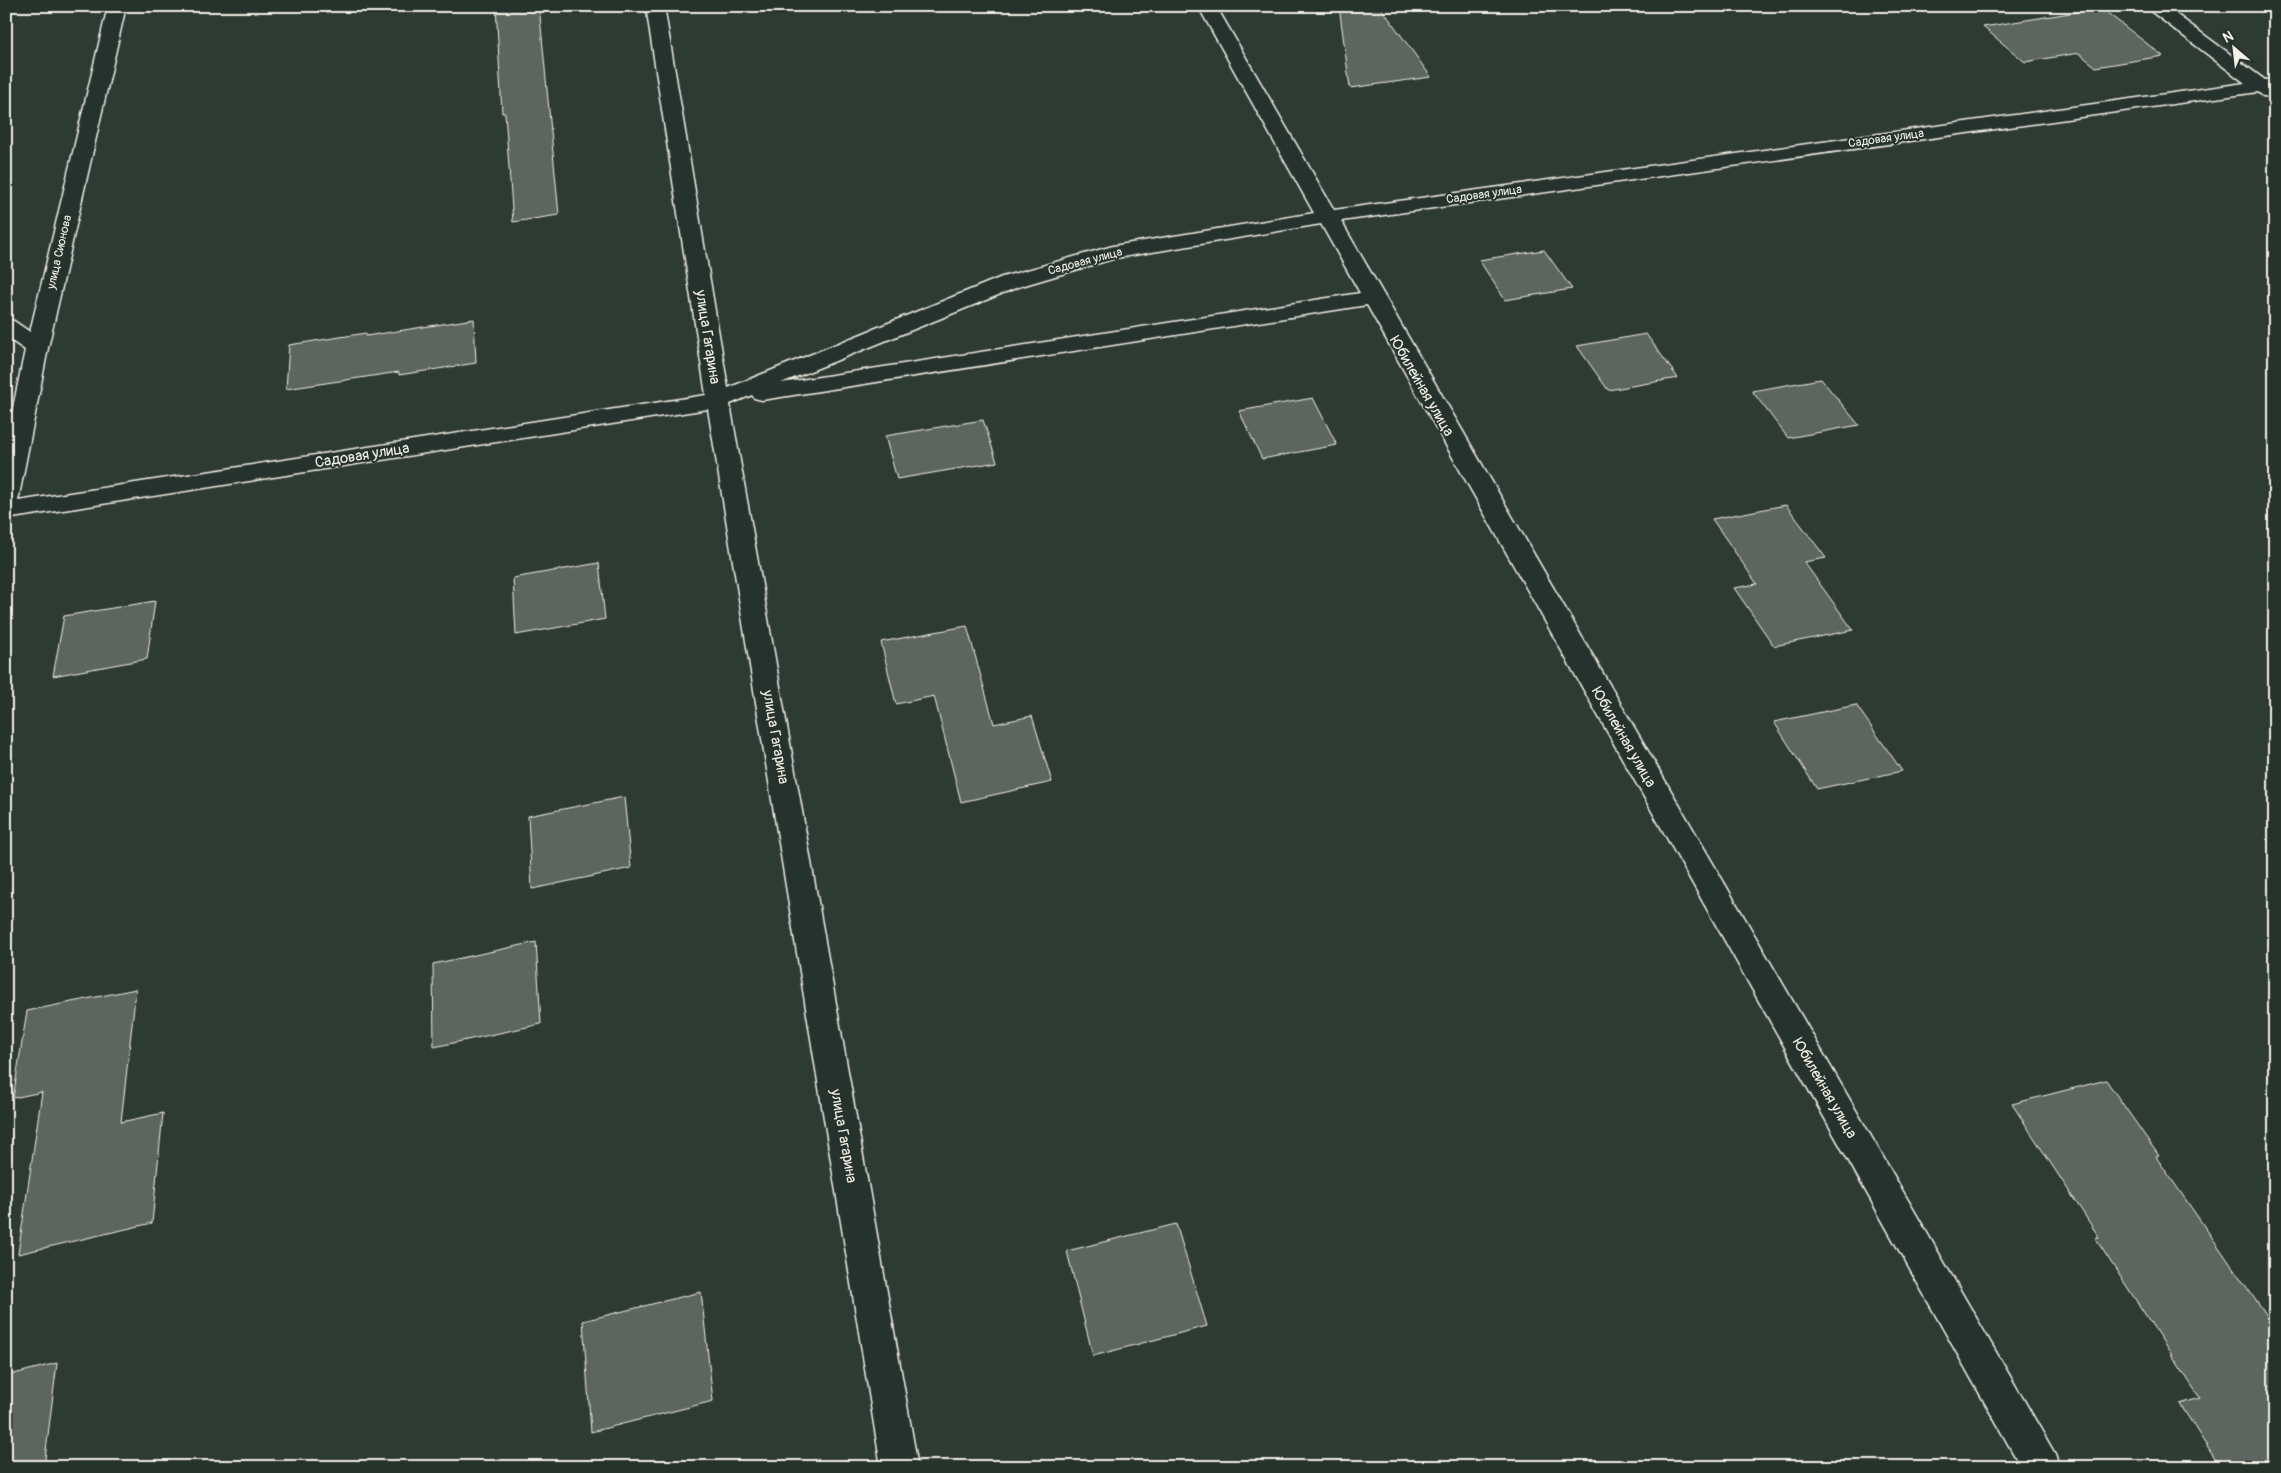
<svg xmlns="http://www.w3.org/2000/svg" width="2281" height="1473" viewBox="0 0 2281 1473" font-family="Pangolin,sans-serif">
<rect width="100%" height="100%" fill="#2e3b34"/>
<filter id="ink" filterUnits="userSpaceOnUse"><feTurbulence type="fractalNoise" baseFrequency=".02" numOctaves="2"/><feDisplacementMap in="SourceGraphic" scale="10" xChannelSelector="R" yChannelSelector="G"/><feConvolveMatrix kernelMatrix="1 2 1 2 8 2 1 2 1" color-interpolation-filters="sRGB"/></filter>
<g filter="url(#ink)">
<!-- building -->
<g fill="#5c655e" stroke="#f4f1e8">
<path d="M496 6H539L559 215 513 222 505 113H502Z"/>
<path d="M1339 6H1380L1431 77 1350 88Z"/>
<path d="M2101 8 2163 56 2096 67 2079 53 2025 62 1983 27Z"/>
<path d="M1544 250 1572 289 1505 300 1479 260Z"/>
<path d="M474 319 476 363 399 375V372L286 389 289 345 366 333V336Z"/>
<path d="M1646 334 1678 378 1608 390 1577 346Z"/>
<path d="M1821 379 1859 425 1788 438 1752 391Z"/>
<path d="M1313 398 1337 445 1262 459 1239 411Z"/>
<path d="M983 420 997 462 897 479 885 436Z"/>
<path d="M1786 505 1826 558 1804 562 1853 630 1774 646 1734 588 1757 584 1712 519Z"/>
<path d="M599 563 605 619 516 635 513 578Z"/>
<path d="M155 601 147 659 53 676 64 616Z"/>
<path d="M967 626 994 724 1032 716 1052 782 961 802 934 696 896 704 881 642Z"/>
<path d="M1856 705 1902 771 1817 789 1774 722Z"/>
<path d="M624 797 631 868 532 889 528 816Z"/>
<path d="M536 942 541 1024 434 1047 433 964Z"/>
<path d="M136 989 121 1122 163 1113 152 1223 18 1254 42 1092 13 1098 27 1011Z"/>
<path d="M2106 1080 2159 1156 2156 1157 2275 1328V1467H2220L2180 1404 2200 1398 2095 1238 2099 1237 2012 1104Z"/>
<path d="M1176 1224 1207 1326 1093 1356 1067 1251Z"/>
<path d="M701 1292 713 1401 591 1432 583 1321Z"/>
<path d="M57 1363 44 1467H6V1376Z"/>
</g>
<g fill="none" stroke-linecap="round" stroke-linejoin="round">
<!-- street casing -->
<g stroke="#f4f1e8" stroke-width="3">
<path id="street" d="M108 6H126L48 348 18 501 706 395 646 6H664L728 388 1002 277 1113 246 1314 213 1198 6H1216L1334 210 2245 83 2144 6H2165L2265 80 2275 78V97L2263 96 2258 92 1341 221 2055 1454 2060 1467H2021L1367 305 762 400 754 398 752 395 730 404 918 1467H881L708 409 6 519V441L25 350 6 337V319L14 321 30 332ZM1321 224 1360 293 781 383 1018 287 1116 258Z"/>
</g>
<!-- street -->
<use href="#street" fill="#26332d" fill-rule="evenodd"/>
</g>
</g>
<g text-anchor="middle" stroke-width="4" stroke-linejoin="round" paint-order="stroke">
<!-- far-street labels -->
<g font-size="12" fill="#f4f1e8" stroke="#26332d">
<text transform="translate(1886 138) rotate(-8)" y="4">Садовая улица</text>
<text transform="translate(1484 194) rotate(-8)" y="4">Садовая улица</text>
<text transform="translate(59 252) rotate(-77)" y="4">улица Сионова</text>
<text transform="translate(1085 261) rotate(-15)" y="4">Садовая улица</text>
</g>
<!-- street labels -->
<g font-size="15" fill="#f4f1e8" stroke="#26332d">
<text transform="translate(708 337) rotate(81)" y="5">улица Гагарина</text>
<text transform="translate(1422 386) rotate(60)" y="5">Юбилейная улица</text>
<text transform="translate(362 455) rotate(-9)" y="5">Садовая улица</text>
<text transform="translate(776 737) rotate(80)" y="5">улица Гагарина</text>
<text transform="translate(1624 737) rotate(60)" y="5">Юбилейная улица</text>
<text transform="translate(1825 1088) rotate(60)" y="5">Юбилейная улица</text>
<text transform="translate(844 1136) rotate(80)" y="5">улица Гагарина</text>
</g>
</g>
<!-- margin -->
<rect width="2281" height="1473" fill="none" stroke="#26332d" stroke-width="25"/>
<rect x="12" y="12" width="2256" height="1448" fill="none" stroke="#f4f1e8" stroke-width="2" filter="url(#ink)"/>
<!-- north arrow -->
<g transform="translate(2234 48) rotate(332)" stroke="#26332d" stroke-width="4" paint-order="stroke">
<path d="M0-4L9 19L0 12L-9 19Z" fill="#f4f1e8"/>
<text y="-8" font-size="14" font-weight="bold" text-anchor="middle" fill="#f4f1e8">N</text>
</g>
</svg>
